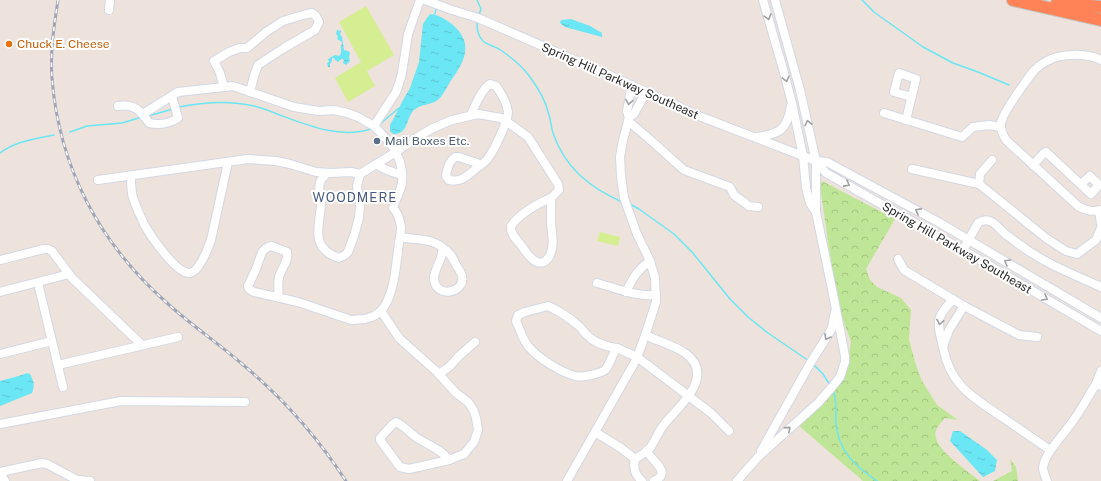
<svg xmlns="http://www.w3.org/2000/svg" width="1101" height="481" viewBox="0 0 1101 481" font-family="'Public Sans',sans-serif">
<defs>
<pattern id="forest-crowns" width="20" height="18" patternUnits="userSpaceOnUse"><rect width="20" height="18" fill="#bfe696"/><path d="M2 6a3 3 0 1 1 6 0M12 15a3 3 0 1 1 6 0" fill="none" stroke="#a4c581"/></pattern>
<pattern id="water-ripples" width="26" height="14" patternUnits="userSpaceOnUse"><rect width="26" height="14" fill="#6be6f4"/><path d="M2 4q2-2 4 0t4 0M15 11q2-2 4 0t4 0" fill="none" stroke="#5dc5d1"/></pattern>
</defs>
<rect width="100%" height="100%" fill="#ede3dc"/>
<!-- forest -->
<g fill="url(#forest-crowns)">
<path d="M822 181 895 219 866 269 870 280 877 287 901 298 911 310 909 339 915 362 922 381 937 405 958 420 945 418C942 422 937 426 936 431 930 447 969 472 980 481H863L798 425 846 370 851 342 837 303 820 186Z"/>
<path d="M1010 459 1016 467 1018 481H993L1012 471Z"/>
</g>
<!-- pitch -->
<g fill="#d6ee92">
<path d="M366 6 394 55 367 71 375 86 348 102 335 78 361 62 339 22Z"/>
<path d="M600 232 620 237 618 246 597 241Z"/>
</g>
<!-- water -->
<g fill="url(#water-ripples)">
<path d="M430 14C440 15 447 20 454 26 475 45 463 64 450 82 447 87 444 93 440 98 433 106 420 103 413 111 406 119 408 135 393 134L390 131V125L395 116 403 100 410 88 419 62 423 24 427 18Z"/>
<path d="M571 19 590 26 602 33V37L565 27 560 23 561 20Z"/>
<path d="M337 30 341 31 340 34 342 37 344 50 348 51 350 53 349 57 350 61 346 65 343 63 344 60 343 59H341L338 62 335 60 334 58H332V61L330 64V67H328L327 63 329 62 328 59 335 55 339 56C343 52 340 50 341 46 341 45 342 44 342 42L337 39 338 36 336 34Z"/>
<path d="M27 373 30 374C34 381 35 386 32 393L0 406V381L22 375Z"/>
<path d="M953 431H960L987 450 997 460 995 471 983 477 950 441Z"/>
</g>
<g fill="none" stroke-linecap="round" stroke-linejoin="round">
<!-- stream -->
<g stroke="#6be6f4" stroke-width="1.5">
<path d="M477 0 481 9 479 15"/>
<path d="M862 0 874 12 923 47 953 63 978 72 1009 85"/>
<path d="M435 14 436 8"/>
<path d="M477 21C477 28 477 35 483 41 487 45 494 46 499 49 511 57 522 66 530 77 539 89 546 102 549 115 551 121 551 127 553 133 565 168 589 187 622 202"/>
<path d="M179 107C204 102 228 100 254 106 262 108 270 111 277 114 307 125 339 139 371 129"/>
<path d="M148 116 173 109"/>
<path d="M380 124 399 108"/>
<path d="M70 132 87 126 122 123 142 117"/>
<path d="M0 153C16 141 35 139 54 135"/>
<path d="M630 204 639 209 674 234 692 252 730 299 748 317 768 333 809 361"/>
<path d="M814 365 823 374 830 385"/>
<path d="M833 390C838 404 835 409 836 423 838 451 855 466 877 481"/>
</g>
<!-- minor casing -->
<g stroke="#d2d8e4" stroke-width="10">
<g id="minor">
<path d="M420 0 408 34 402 73 399 84 396 92 374 126C388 140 399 151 402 171 402 176 403 182 401 187 399 194 395 201 393 208 398 212 400 221 401 227 401 233 400 238 399 243 396 263 395 295 381 311L399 338 436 371 456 393 468 402 474 411 476 418 478 430 474 442 464 454 449 460"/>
<path d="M425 0 452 10 478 18 607 74 699 116 816 161 827 162 940 223 1101 318"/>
<path d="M763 0 783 69 792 103 803 156 806 188 810 203 816 212"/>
<path d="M109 10 110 0"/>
<path d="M1101 60C1087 53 1061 53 1047 61 1041 64 1036 68 1032 73 1026 81 1002 114 1001 123 1000 129 1003 135 1006 140L1078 206C1086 211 1092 212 1101 210"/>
<path d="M224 87 220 73 214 61 229 52 240 48H247L266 32 283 21 303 15 312 13 316 16 319 22 315 30 284 48 258 65 254 76 250 92"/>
<path d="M118 106C134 103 141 111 149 123 159 125 169 124 178 118L172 96"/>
<path d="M884 113 962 137 973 127 989 125 1001 127"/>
<path d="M143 114 178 92 233 86 294 107 319 111 334 110 347 113 358 117 374 126"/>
<path d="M471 115C474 107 482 89 490 84L496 86C501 93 507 103 508 112 508 121 494 151 488 158 486 162 482 164 479 166"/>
<path d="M629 118 634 114 646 92"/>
<path d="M906 120 916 79 899 73 894 92 912 97"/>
<path d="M628 121 646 136 684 170 730 187 734 195 749 206 758 207"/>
<path d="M757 137C780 134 787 130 791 106"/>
<path d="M455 157H459L477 163 479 166C469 174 462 183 449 180L446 176C447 169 449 161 455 157Z"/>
<path d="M816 161 826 173 963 250 1101 331"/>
<path d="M376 164C384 170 392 172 402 175"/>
<path d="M1033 165 1044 153 1046 152 1091 194 1099 185 1090 176 1081 184"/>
<path d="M912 169 979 184 1046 238 1066 251 1077 254 1096 240 1101 228"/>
<path d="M327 173C325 175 323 178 321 180 317 186 321 198 321 205 319 228 310 248 339 258L345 255 348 252 355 233 359 217 360 206 357 186 360 174"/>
<path d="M131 176C131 184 131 191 133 198 136 207 140 215 144 224 150 235 176 274 190 273 200 271 208 248 211 240L228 162"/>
<path d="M98 180 248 159 276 161 290 164 316 172 331 173 351 172 360 174 396 152 416 138 433 128 452 120 478 114 501 118 506 121 528 137 558 184 559 190 551 198"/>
<path d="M979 184 980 174 992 160"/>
<path d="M551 198C551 206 551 215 551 223 552 234 555 247 549 257 539 272 527 254 521 245 517 240 510 234 511 226 520 213 537 204 551 198Z"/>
<path d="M1099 211 1101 224"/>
<path d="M400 237C414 240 432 238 443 248"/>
<path d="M443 248C450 252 453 258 456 265 458 268 461 272 462 276 466 293 434 300 434 277 435 271 438 265 440 260 442 256 442 252 443 248Z"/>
<path d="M963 250 978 223C989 215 997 226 1004 233 1008 236 1012 239 1016 242 1043 263 1070 273 1101 287"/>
<path d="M898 259 904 270 964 306 1019 335 1037 337"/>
<path d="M0 260 44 249H48L52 251 72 278 142 345"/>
<path d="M38 283 63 387"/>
<path d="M597 283C616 288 636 297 656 295"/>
<path d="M0 292 69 274"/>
<path d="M626 292C632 279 638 269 650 261"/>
<path d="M279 298C278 291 278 284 279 277 281 269 289 261 287 252L271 246 268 247 265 249 262 252 256 269 248 286 249 289 254 292 298 302 351 320 365 319 374 316 381 311"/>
<path d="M953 299C949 304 943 310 940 317 937 326 941 338 943 347 950 385 972 397 1002 417 1018 428 1034 439 1050 450"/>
<path d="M548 306C559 311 571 319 580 327 584 332 588 337 593 340 601 345 609 347 617 348 612 354 610 365 605 370 599 374 581 378 575 376 560 372 538 358 528 346 522 338 520 329 516 321L518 315 525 312Z"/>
<path d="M943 347 949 330 964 306"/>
<path d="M617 348 637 357 711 413 729 431"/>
<path d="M0 354 52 341"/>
<path d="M58 365 178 337"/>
<path d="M439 374 449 367 459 356 475 342"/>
<path d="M1096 384 1101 371"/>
<path d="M396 422C404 426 410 433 417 438 428 445 441 449 449 460L409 469 400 467 380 440V438L393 424Z"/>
<path d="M0 424 121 401 245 402"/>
<path d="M595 432 621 448 635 459"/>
<path d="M647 450C649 460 674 472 654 481"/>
<path d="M761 451 811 362 828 335 832 328 835 312"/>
<path d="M0 472 42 463 47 464 79 481"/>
<path d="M0 473 5 481"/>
<path d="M79 480 90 481"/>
<path d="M567 481 636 360 646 333 656 302 655 278 650 261 637 234 624 198 621 176 620 157 623 140 629 118 627 111 632 85"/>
<path d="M642 481C635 475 633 467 635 459 640 456 646 452 650 448 656 439 659 430 666 422 683 403 715 375 685 353 673 345 658 341 645 335"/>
<path d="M737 481 759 456 818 403 832 387 840 377 845 362V356L834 299 816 212V161L800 90 775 0"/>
<path d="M1047 481C1045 476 1043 472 1043 467 1046 451 1066 432 1075 418 1083 407 1089 395 1096 384L1101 386"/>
</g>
</g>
<!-- highway casing -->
<g stroke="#c4c4c4" stroke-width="14">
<g id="highway">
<path d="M1013 0 1101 20"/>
<path d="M1057 3 1101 7"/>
</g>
</g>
<!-- minor -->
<use href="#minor" stroke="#fff" stroke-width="8"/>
<!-- highway -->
<use href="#highway" stroke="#ff8356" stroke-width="12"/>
<!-- rail casing -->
<g stroke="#9fa6b6" stroke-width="3">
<path id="rail" d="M58 0C54 26 50 52 52 78 59 168 100 244 167 303 191 325 218 343 242 364 284 399 316 435 346 481"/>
</g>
<!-- rail -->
<use href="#rail" stroke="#fff" stroke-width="1.5" stroke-dasharray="4.5" stroke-linecap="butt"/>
</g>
<!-- one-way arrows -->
<defs><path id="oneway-chevron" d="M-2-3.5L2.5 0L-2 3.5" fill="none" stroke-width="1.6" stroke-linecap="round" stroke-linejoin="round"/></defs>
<g stroke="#a0a0a0">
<use href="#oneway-chevron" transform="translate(768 17) rotate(74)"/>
<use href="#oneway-chevron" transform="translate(786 79) rotate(76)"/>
<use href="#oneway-chevron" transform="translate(629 102) rotate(100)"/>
<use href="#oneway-chevron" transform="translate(808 123) rotate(-103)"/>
<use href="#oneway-chevron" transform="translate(847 184) rotate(29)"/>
<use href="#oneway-chevron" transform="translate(918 211) rotate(-152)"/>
<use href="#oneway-chevron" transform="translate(1007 262) rotate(-150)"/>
<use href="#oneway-chevron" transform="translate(1045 298) rotate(30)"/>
<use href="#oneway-chevron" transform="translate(940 322) rotate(99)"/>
<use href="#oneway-chevron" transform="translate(827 337) rotate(119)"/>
<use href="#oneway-chevron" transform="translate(788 429) rotate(-42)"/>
</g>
<!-- markers -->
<circle fill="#e8710a" stroke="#fff" stroke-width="1.5" cx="9" cy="44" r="4"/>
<circle fill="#5c6f8a" stroke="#fff" stroke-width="1.5" cx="377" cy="141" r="4"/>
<g text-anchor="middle" stroke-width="4" stroke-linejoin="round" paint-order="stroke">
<!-- food labels -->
<g font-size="12" fill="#c56008" stroke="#fff" text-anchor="start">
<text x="17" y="48">Chuck E. Cheese</text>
</g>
<!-- street labels -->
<g font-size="12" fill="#2b2b2b" stroke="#fff">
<text transform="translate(620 81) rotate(24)" y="4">Spring Hill Parkway Southeast</text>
<text transform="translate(957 248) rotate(30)" y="4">Spring Hill Parkway Southeast</text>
</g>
<!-- service labels -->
<g font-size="12" fill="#4e5e75" stroke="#fff" text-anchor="start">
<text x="385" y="145">Mail Boxes Etc.</text>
</g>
<!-- neighbourhood labels -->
<g font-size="13" letter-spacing="1" fill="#495b7e" stroke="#fff">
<text x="355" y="202">WOODMERE</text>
</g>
</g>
</svg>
